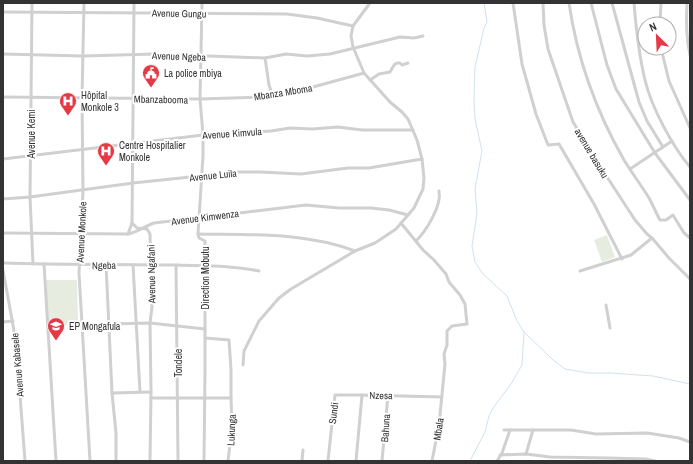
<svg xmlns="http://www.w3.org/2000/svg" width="693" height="464" viewBox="0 0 693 464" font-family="'Archivo Narrow',sans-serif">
<rect width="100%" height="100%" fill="#fff"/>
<!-- garden -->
<g fill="#e6ecdf">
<path d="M607 235 615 257 602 262 594 240Z"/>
<path d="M46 280H77L78 325H48Z"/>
</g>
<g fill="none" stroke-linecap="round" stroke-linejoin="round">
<!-- stream -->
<g stroke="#cfe2ee" stroke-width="1">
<path d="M524 332 552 359 565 369 588 373H610L653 376 690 384"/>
<path d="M470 461 485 432 489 416 493 408 511 384 522 365 524 332 517 321 507 296 483 274 475 262 472 246 477 213 475 189 482 151 475 119 474 101 475 67 484 28 487 22 484 3"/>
</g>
<!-- minor -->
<g stroke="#d0d0d0" stroke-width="3">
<path d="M32 3 30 197 33 264"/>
<path d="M84 3 82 98 83 191 79 273 90 461"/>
<path d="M134 3 132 223 137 228 147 229 150 234 152 307 150 323 151 392 150 461"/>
<path d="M202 3 200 99 203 135V156L198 234 199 238 205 241V370L204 461"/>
<path d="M513 3 522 64 536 114 548 145 559 144 594 204 622 259"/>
<path d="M543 3 544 25 548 49 573 122 596 160 635 220 647 234 652 238 669 258 690 279"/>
<path d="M569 3C577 58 596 111 624 160 632 173 641 185 649 198 653 205 656 213 660 220H666L673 215 684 233 690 238"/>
<path d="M591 3 607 65 616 89 655 153 690 200"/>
<path d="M612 3 639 102 647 121 663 147"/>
<path d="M634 3C636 28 639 55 645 80 651 106 672 146 690 167"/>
<path d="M687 3C686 20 686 38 690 55"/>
<path d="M3 12 287 14 317 18 353 26"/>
<path d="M660 24 661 3"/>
<path d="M661 48 669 81 690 128"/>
<path d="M3 54 83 56 155 54 265 58 286 54 307 56 330 54 400 37 414 38 423 36"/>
<path d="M265 58 269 85 272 94"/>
<path d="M370 80 379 74 390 72C393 67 394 62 400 63L402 65 408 63"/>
<path d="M3 97 200 99 260 97 313 87 364 73"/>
<path d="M3 159 203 135 271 131 290 128 312 129 338 127 362 130H413"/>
<path d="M630 169 672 141"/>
<path d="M3 199 30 197 133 183 238 172H261L301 174 348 168H369L422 159"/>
<path d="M401 223 423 250 434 260 446 274 449 282 460 295 465 304 467 324 452 326 447 331V345L444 354 445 364 439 425 432 461"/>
<path d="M3 233 128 234C138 232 145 226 154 223L306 205 339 208H371L389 210 408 215"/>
<path d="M128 234 132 223"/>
<path d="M198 234C251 235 305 232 355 251"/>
<path d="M416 241C426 231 442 206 439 191"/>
<path d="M3 263C60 265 117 264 174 265 203 266 231 265 259 271"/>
<path d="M44 264 56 461"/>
<path d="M106 264 112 393 116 433V461"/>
<path d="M133 265 140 392"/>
<path d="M176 265 178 461"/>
<path d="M3 270 16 342 25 461"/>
<path d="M580 271 631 255 652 238"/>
<path d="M606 305 610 328"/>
<path d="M3 322 13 321"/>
<path d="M109 324 150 323 205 329"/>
<path d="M243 365 244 351 259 321 279 298 291 289 355 251 375 243 396 229 414 208 423 189 424 178 422 159 417 140 408 119 402 112 390 102 364 73 353 47 351 36 353 26 370 3"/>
<path d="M112 393 151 392"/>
<path d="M151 398H231V370L229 340 205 338"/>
<path d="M504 430H571L596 434 647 433 679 438 690 442"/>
<path d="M526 454 533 430"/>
<path d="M500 455 526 454 550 457 608 458 646 459 655 461"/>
<path d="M228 461 232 427 231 398"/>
<path d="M302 461 303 450"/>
<path d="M328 461 335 395H362"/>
<path d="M356 461 362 395 442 397"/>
<path d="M382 461 388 395"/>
<path d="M497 461 502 453 510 430"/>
</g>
</g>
<!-- icons -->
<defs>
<g id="civic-pin" transform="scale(0.9)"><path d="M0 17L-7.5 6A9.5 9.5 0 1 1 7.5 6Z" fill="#e63946" stroke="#fff"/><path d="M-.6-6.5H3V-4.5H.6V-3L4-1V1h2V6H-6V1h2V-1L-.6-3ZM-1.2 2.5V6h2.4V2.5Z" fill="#fff"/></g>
<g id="hospital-pin" transform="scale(0.9)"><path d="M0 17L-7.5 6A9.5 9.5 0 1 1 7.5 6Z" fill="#e63946" stroke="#fff"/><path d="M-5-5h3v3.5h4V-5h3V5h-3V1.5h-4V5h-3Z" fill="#fff"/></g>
<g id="school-pin" transform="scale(0.9)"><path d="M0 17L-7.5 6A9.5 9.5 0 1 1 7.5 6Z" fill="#e63946" stroke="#fff"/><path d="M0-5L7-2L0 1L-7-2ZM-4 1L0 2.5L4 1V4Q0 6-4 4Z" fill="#fff"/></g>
</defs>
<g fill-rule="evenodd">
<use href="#civic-pin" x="151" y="73"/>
<use href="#hospital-pin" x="68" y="101"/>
<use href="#hospital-pin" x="106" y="151"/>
<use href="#school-pin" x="56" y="326"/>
</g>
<g text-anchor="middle" stroke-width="4" stroke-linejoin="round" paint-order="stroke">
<!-- street labels -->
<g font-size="10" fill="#333" stroke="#fff">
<text transform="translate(179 13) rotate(1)" y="4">Avenue Gungu</text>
<text transform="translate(179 56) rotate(2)" y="4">Avenue Ngeba</text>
<text transform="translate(283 92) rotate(-9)" y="4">Mbanza Mboma</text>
<text transform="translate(161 99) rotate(1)" y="4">Mbanzabooma</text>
<text transform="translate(232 133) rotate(-4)" y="4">Avenue Kimvula</text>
<text transform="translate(31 134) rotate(-90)" y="4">Avenue Kemi</text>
<text transform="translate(592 153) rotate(59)" y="4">avenue basuku</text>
<text transform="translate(213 175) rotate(-6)" y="4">Avenue Luila</text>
<text transform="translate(205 217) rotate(-7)" y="4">Avenue Kimwenza</text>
<text transform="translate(81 232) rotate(-87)" y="4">Avenue Monkole</text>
<text transform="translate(104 265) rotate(-1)" y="4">Ngeba</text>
<text transform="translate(151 274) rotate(-91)" y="4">Avenue Ngafani</text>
<text transform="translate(205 278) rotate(-90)" y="4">Direction Mobutu</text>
<text transform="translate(178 363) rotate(-90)" y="4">Tondele</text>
<text transform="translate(17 365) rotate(-95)" y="4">Avenue Kabasele</text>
<text transform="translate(381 395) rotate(1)" y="4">Nzesa</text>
<text transform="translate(333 413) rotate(-83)" y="4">Sundi</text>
<text transform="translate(385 428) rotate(-86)" y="4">Bahuna</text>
<text transform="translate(438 429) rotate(-81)" y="4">Mbala</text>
<text transform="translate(231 430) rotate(-87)" y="4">Lukunga</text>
</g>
<!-- poi labels -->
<g font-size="10" fill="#333" stroke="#fff" text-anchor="start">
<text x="164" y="77">La police mbiya</text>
<text x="81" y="99">Hôpital<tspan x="81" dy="12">Monkole 3</tspan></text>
<text x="119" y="149">Centre Hospitalier<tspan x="119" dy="12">Monkole</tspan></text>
<text x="69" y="330">EP Mongafula</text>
</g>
</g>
<!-- border -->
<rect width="693" height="464" fill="none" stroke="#333333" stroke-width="8"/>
<!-- north arrow -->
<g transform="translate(657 36) rotate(336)"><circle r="19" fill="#ffffff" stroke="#adadad"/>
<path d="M0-3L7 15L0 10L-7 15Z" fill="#e63946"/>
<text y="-6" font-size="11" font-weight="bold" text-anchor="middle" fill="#333333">N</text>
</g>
</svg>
